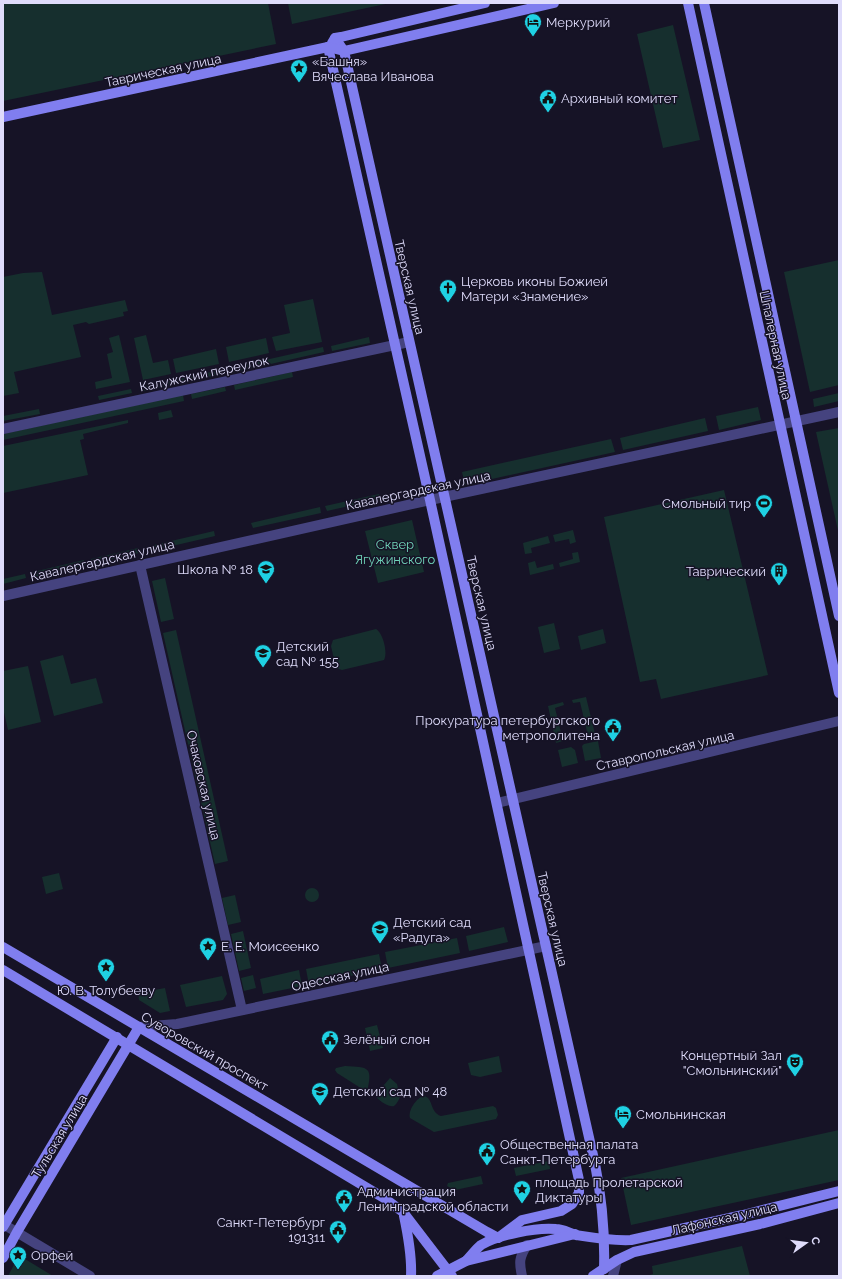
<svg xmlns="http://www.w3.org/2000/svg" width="842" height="1279" viewBox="0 0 842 1279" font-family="Raleway,sans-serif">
<rect width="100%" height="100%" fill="#161326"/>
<!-- green -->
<g fill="#162f2e">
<path d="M3 3H268L276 44 3 101Z"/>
<path d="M288 3H390L292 24Z"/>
<path d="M673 25 700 140 663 148 637 34Z"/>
<path d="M839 260V385L810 392 784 272Z"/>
<path d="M42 272 52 315 125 300 128 311 123 312 124 316 89 324 86 322 73 325 81 357 14 372 19 393 3 396V277L23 273Z"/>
<path d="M313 299 322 342 276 351 272 337 290 333 284 305Z"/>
<path d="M119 335 130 382 96 389 95 382 112 378 107 354 113 352 109 338Z"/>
<path d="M146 335 153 363 168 360 171 374 143 380 134 338Z"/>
<path d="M369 337 370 343 332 351 331 346Z"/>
<path d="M266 338 269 353 229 362 226 347Z"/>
<path d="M323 347 324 352 231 373 230 368Z"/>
<path d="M216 349 219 364 176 373 173 359Z"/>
<path d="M220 370 221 374 144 391 143 387Z"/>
<path d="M292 372 293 377 235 390 234 385Z"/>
<path d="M225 387 226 391 192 399 191 394Z"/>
<path d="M131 389 132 393 99 400 98 396Z"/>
<path d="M839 393V401L814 407 813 399Z"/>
<path d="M183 395 184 401 3 440V434Z"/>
<path d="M758 407 761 420 719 430 716 416Z"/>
<path d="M39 409 40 414 3 421V416Z"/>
<path d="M171 410 173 417 159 420 158 413Z"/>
<path d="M705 418 708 431 623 450 620 438Z"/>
<path d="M128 420V423L83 434 84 439 80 440 88 475 3 493V446Z"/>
<path d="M839 428V535L816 432Z"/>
<path d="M611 439 615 452 465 485 462 472Z"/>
<path d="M724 490 768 675 661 699 656 679 640 682 604 517Z"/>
<path d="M379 494 380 499 327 511 325 506Z"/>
<path d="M320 507 321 513 253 528 251 523Z"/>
<path d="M412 520 424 572 378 583 365 531Z"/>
<path d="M573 530 576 542 570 544 569 539 555 542 553 535Z"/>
<path d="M214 531 215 536 155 550 154 545Z"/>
<path d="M548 536 550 543 531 548 532 553 525 554 523 543Z"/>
<path d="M138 548 139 553 92 564 91 559Z"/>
<path d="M578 552 580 562 560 567 559 563 573 559 572 553Z"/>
<path d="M84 560 86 565 34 577 33 572Z"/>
<path d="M535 561 537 568 553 564 554 569 530 575 528 563Z"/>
<path d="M25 574 26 578 3 584V579Z"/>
<path d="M165 578 174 619 161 622 152 581Z"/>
<path d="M554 623 560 649 544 653 538 627Z"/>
<path d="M376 629C383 633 388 653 384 660L342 670 336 668 331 646 333 640Z"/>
<path d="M603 629 606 643 581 650 578 636Z"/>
<path d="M176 630 228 861 215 864 163 633Z"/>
<path d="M63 655 71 684 96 678 103 703 54 716 40 661Z"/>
<path d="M28 666 41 722 8 730 3 708V671Z"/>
<path d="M586 697 595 734 588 736 580 702 573 703 572 700Z"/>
<path d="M563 702 564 705 555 708 563 741 556 743 548 706Z"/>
<path d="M598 741 601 758 585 761 582 746 584 744Z"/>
<path d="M571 747 575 750 578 763 562 767 558 750Z"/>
<path d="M59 873 63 889 46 894 42 877Z"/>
<circle cx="312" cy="895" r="7"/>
<path d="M235 895 241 922 228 925 222 898Z"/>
<path d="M504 927 508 942 469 951 466 936Z"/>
<path d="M243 931 251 968 239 971 231 934Z"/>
<path d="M457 938 460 953 388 968 385 952Z"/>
<path d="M379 954 382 969 309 985 306 969Z"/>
<path d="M299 970 302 986 263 994 260 979Z"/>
<path d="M253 975 256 988 244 991 241 978Z"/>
<path d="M222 976 227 994 223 1000 186 1007 180 985Z"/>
<path d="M165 988 170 1011 160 1013 139 1000 138 993Z"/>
<path d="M377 1025 383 1048 370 1051 365 1028Z"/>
<path d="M499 1056 502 1072 480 1077 471 1075 468 1063Z"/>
<path d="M345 1066C369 1067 373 1067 367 1092L337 1073 335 1070 336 1068Z"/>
<path d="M390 1078 397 1084 400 1097C399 1099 397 1104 394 1106 390 1108 377 1100 376 1096 376 1095 376 1094 377 1093Z"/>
<path d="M423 1096C434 1097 429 1112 441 1116L493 1106 496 1108 498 1115 496 1119 434 1132 410 1118C408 1110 416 1099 423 1096Z"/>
<path d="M839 1130V1180L631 1225 621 1178Z"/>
<path d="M549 1161 550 1169 516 1176 514 1168Z"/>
<path d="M481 1176 483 1184 455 1190 447 1186 448 1183Z"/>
<path d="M742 1246 750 1276H646L653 1274 652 1266Z"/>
<path d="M20 1256 53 1276H8L16 1261Z"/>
</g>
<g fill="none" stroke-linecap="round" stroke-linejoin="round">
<!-- street -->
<g stroke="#45437f" stroke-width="10">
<path d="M3 429 409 342"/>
<path d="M140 565 242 1010"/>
<path d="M3 596 430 500 839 412"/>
<path d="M497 803 839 721"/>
<path d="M139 1027 177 1024 546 946"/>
<path d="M3 1224 90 1276"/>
<path d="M522 1276C519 1262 519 1258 527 1245"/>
<path d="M613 1276 617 1260"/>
</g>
<!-- secondary -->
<g stroke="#807eef" stroke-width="10">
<path d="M688 3 839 693"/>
<path d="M704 3 839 616"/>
<path d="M335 38 344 51 595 1164C602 1199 605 1233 604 1269"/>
<path d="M332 43 335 38 341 37 485 3"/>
<path d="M328 47 430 500 579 1180V1193L572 1204 561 1211 522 1220 498 1238"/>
<path d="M3 117 328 47 344 51 554 3"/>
<path d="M3 947 487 1232 498 1238"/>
<path d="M3 970 384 1198 403 1212 452 1276"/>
<path d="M404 1216C408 1235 412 1256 411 1276"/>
<path d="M3 1227 117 1037"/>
<path d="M3 1258 17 1232 139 1027"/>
<path d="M466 1261C471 1256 476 1249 481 1245 498 1235 536 1227 556 1229 563 1229 569 1233 576 1235 595 1238 613 1241 631 1240L743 1215 839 1191"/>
<path d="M437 1276 466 1261 575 1234"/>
<path d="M593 1276 617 1260 634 1252 760 1224 839 1203"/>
</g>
</g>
<!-- icons -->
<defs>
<g id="hotel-pin" transform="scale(0.9)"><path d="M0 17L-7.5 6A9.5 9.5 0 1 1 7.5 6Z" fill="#1fd1e3" stroke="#161326"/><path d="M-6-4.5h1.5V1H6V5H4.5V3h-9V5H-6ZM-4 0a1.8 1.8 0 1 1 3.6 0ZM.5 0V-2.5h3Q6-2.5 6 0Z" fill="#111"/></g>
<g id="sight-pin" transform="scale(0.9)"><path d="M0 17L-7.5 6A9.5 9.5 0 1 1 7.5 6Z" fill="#1fd1e3" stroke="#161326"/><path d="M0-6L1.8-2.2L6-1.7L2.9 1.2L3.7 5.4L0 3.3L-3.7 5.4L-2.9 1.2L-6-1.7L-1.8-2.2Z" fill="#111"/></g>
<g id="civic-pin" transform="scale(0.9)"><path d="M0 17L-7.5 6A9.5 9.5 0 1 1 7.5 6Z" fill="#1fd1e3" stroke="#161326"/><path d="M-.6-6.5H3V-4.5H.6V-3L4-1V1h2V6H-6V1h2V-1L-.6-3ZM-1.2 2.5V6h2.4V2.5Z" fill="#111"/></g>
<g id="church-pin" transform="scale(0.9)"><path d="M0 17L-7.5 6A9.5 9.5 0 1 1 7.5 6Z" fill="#1fd1e3" stroke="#161326"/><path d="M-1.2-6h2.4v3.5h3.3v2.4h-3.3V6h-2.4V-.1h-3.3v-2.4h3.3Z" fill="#111"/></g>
<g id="stadium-pin" transform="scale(0.9)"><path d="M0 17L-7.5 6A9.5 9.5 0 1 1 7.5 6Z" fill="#1fd1e3" stroke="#161326"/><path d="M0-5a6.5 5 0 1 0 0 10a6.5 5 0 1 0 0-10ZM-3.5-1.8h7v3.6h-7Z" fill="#111"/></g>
<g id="school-pin" transform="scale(0.9)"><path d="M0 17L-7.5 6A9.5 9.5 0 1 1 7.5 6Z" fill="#1fd1e3" stroke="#161326"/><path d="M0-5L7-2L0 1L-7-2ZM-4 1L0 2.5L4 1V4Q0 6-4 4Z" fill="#111"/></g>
<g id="building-pin" transform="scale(0.9)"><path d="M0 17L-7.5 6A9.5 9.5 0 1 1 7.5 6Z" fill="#1fd1e3" stroke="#161326"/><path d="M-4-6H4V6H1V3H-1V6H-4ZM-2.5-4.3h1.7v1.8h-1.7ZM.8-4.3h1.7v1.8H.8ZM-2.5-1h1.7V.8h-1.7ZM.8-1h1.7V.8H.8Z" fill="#111"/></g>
<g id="theatre-pin" transform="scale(0.9)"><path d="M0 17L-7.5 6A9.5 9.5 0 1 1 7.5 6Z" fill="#1fd1e3" stroke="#161326"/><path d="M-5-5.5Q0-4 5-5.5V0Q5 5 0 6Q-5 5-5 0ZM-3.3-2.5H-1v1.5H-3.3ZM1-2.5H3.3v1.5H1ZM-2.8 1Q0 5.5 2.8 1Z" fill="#111"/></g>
</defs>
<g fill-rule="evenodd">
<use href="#hotel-pin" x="533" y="22"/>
<use href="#sight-pin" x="299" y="68"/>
<use href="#civic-pin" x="548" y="98"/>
<use href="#church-pin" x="448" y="288"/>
<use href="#stadium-pin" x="764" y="503"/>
<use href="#school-pin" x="266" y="569"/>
<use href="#building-pin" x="779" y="571"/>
<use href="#school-pin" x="263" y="653"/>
<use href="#civic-pin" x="613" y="727"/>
<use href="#school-pin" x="380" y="929"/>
<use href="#sight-pin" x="208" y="946"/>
<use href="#sight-pin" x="106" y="967"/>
<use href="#civic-pin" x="330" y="1039"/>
<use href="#theatre-pin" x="795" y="1062"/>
<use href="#school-pin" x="320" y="1091"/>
<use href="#hotel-pin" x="623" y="1114"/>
<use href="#civic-pin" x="487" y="1151"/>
<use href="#sight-pin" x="522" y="1189"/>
<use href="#civic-pin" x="344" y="1198"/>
<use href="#civic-pin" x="338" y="1229"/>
<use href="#sight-pin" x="18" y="1255"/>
</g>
<g text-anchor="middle" stroke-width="3" stroke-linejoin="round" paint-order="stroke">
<!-- poi labels -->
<g font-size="13" fill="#dfdcfb" stroke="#161326" text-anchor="start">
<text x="546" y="27">Меркурий</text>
<text x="312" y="66">«Башня»<tspan x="312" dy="15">Вячеслава Иванова</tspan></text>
<text x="561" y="103">Архивный комитет</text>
<text x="461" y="286">Церковь иконы Божией<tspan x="461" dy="15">Матери «Знамение»</tspan></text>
<text x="751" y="508" text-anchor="end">Смольный тир</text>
<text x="253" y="574" text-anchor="end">Школа № 18</text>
<text x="766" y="576" text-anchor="end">Таврический</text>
<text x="276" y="651">Детский<tspan x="276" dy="15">сад № 155</tspan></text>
<text x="600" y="725" text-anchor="end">Прокуратура петербургского<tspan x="600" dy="15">метрополитена</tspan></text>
<text x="393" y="927">Детский сад<tspan x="393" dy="15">«Радуга»</tspan></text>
<text x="221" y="951">Е. Е. Моисеенко</text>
<text x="106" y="995" text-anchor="middle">Ю. В. Толубееву</text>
<text x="343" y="1044">Зелёный слон</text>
<text x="782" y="1060" text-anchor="end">Концертный Зал<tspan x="782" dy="15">"Смольнинский"</tspan></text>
<text x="333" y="1096">Детский сад № 48</text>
<text x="636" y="1119">Смольнинская</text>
<text x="500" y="1149">Общественная палата<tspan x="500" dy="15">Санкт-Петербурга</tspan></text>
<text x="535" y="1187">площадь Пролетарской<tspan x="535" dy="15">Диктатуры</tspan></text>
<text x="357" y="1196">Администрация<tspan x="357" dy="15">Ленинградской области</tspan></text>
<text x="325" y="1227" text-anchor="end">Санкт-Петербург<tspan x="325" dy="15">191311</tspan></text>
<text x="31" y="1260">Орфей</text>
</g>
<!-- street labels -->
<g font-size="13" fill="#dfdcfb" stroke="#161326">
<text transform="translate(163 70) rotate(-12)" y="5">Таврическая улица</text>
<text transform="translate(410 287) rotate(77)" y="5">Тверская улица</text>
<text transform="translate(776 345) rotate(78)" y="5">Шпалерная улица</text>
<text transform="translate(204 373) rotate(-12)" y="5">Калужский переулок</text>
<text transform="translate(418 490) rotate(-12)" y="5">Кавалергардская улица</text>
<text transform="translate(102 560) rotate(-13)" y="5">Кавалергардская улица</text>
<text transform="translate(482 603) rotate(77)" y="5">Тверская улица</text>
<text transform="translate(665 750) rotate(-13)" y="5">Ставропольская улица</text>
<text transform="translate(204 785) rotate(77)" y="5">Очаковская улица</text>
<text transform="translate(553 919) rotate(77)" y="5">Тверская улица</text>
<text transform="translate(340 976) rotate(-12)" y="5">Одесская улица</text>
<text transform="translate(205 1051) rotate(30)" y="5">Суворовский проспект</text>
<text transform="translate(59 1136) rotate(-59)" y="5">Тульская улица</text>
<text transform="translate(724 1218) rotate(-13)" y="5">Лафонская улица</text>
</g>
<!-- park labels -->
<g font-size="13" fill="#70d3b9" stroke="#161326">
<text x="395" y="549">Сквер<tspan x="395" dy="15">Ягужинского</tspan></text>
</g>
</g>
<!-- border -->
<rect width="842" height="1279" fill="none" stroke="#dfdcfb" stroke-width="8"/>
<!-- north arrow -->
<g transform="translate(806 1243) rotate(76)" stroke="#161326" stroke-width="3" paint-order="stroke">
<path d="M0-3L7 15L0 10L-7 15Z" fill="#dfdcfb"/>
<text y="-6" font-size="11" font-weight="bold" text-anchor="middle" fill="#dfdcfb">С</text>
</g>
</svg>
